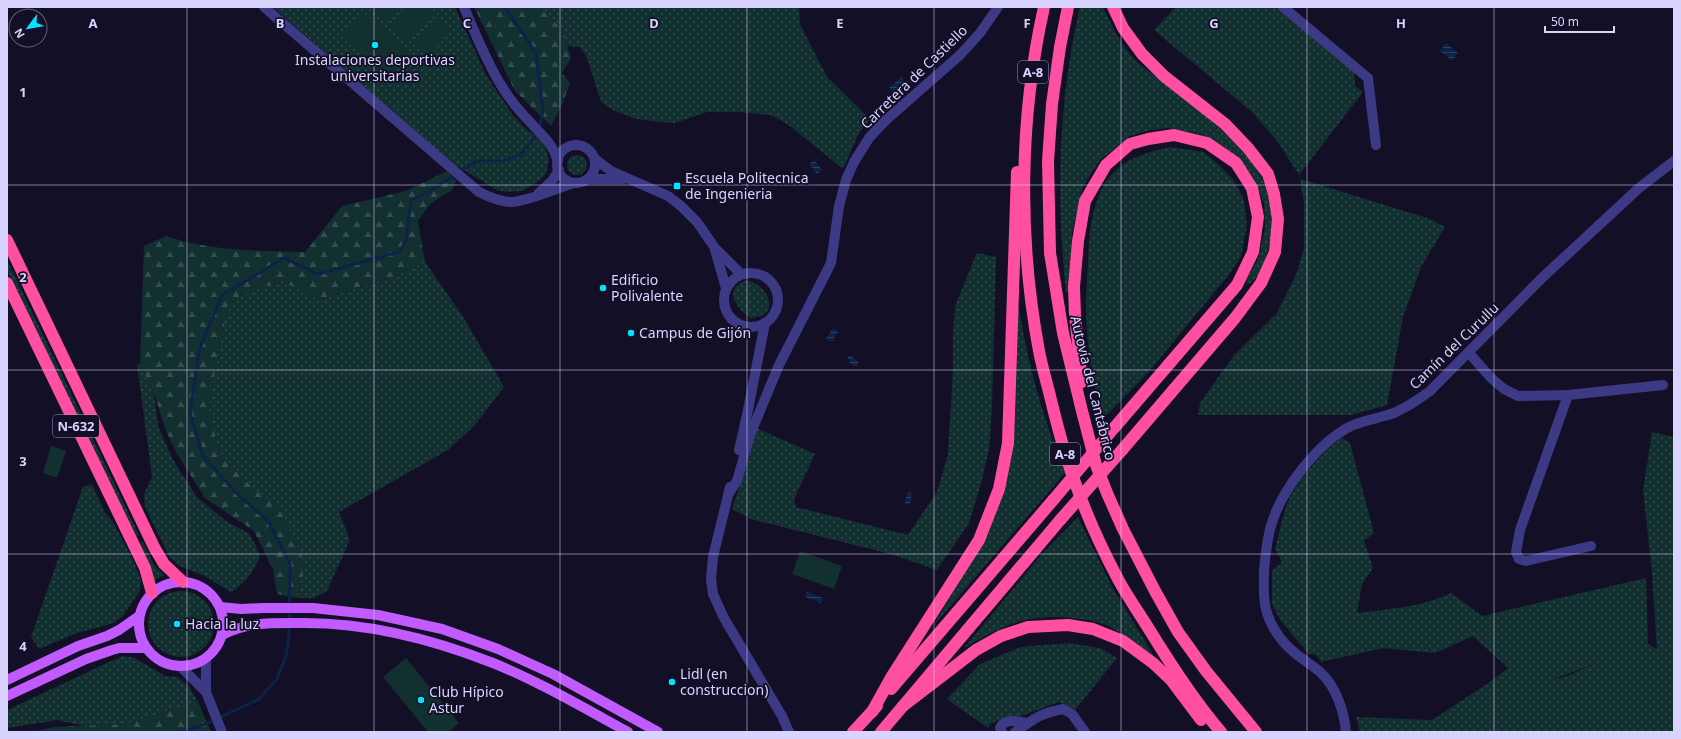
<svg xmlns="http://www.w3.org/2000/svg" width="1681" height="739" viewBox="0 0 1681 739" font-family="'Noto Sans',sans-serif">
<defs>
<pattern id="green-dots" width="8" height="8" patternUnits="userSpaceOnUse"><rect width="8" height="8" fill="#12302f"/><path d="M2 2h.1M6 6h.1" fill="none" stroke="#344d4e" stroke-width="1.8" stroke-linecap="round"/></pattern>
<pattern id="forest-firs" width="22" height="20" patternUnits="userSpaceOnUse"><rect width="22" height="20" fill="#12302f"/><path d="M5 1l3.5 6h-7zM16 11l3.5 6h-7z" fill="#344d4e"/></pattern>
<pattern id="water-rules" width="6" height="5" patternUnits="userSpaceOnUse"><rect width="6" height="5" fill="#0c2248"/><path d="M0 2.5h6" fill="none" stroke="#2f4163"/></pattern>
</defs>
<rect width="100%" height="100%" fill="#130f26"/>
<!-- green -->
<g fill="url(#green-dots)" fill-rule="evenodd">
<path d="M273 7H455L486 75 512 114 523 126 544 144 549 160 546 173 540 180 522 191 509 192 497 190 449 161Z"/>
<path d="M539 7H799L800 24 827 77 870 119 858 135 843 169 790 126 771 115 739 112H707L675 123 651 121 633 118 611 109 601 102 587 58 580 47 567 46 562 29Z"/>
<path d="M1080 7H1103C1112 26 1121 45 1136 61 1143 67 1151 73 1158 78 1211 123 1292 167 1268 250 1264 263 1260 278 1247 285L1246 280 1259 257 1265 228 1264 203 1253 177 1242 163 1224 147 1200 134 1167 128 1151 130 1130 136 1100 160 1083 186 1072 233 1069 289 1066 293C1056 200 1058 99 1080 7Z"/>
<path d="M1176 7H1276L1354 72 1355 86 1363 92 1299 175 1278 142 1252 112 1154 30Z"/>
<path d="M1170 147 1204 152 1221 167 1233 179 1244 200 1247 226 1241 257 1227 277 1146 375 1102 420C1094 383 1086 347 1086 309 1086 294 1087 278 1088 263 1089 237 1091 206 1105 183 1121 159 1144 153 1170 147Z"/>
<circle cx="577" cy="165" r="10"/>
<path d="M1300 179 1430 219 1445 227 1421 267 1403 317 1387 405 1351 415H1198L1200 403 1234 355 1277 313 1296 275 1304 248V203Z"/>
<path d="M977 253 996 257 992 408 989 450 980 487 969 523 937 570 891 554 751 519 732 509 749 458 756 428 815 454 794 499 796 507 908 535 937 492 948 454 953 370V335L955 306Z"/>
<path d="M7 260 139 535 136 537 7 270Z"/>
<path d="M425 262 462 315 504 387 475 425 448 450 339 512 350 540 327 591 313 598H297L303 575 247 482 219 452 209 409 217 359 228 307 241 295 282 281 319 300 396 276Z"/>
<path d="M746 280C770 285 781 317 751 318 735 308 723 289 746 280Z"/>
<path d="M1017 299C1021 318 1024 337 1028 356 1037 396 1050 435 1065 473L933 626 984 541 1006 476Z"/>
<path d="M137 364H140L153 391 159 428 173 460 197 497 226 521 248 533 255 544 260 557C252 573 247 581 232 592L229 591 205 576 180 566 170 558 145 507 144 494 152 477Z"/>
<path d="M1652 432 1674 437V732H1360L1356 717 1432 720 1490 682 1508 668 1473 636 1435 653 1383 648 1321 662 1316 654H1309L1281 621 1272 604V571L1282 562 1275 549C1279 535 1282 519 1287 504 1294 485 1325 448 1342 438L1350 443 1374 533 1364 541 1373 568 1362 584 1357 613C1389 609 1422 607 1451 593L1482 616 1646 578 1648 644 1657 649 1652 572 1643 490ZM1596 663 1565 677 1552 680Z"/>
<path d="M92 484 105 513 113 522 132 558 141 580 140 591 123 616 114 623 74 634 39 649 31 637 83 487Z"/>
<path d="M1078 517 1112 587 1154 656C1139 646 1124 635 1108 626 1097 621 1083 619 1072 618 1026 613 1003 626 964 648L1042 554Z"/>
<path d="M143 542 154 565 164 575 155 580 139 544Z"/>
<circle cx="181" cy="624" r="33"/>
<path d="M1069 643 1100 648 1117 658 1075 710 1059 702 1021 716 1010 717 991 723 988 728 947 699 980 664 1021 647Z"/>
<path d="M123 656 135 658 165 676 177 677 189 686 198 702 127 724 84 726 58 720 7 728V710L107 663Z"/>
</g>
<!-- forest -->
<g fill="url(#forest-firs)">
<path d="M474 7H539L562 29 571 58 562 73 570 83 563 102 551 126 515 91Z"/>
<path d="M447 171 456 181 452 190 430 204 418 221 425 262 396 276 318 300 282 281 241 295 228 307 217 359 209 409 219 452 247 482 280 510 301 551 303 575 297 598 277 594 273 569 254 531 205 498 177 454 166 431 153 391 140 364 144 246 166 236C210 251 260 251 305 252L342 206 406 191Z"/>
<path d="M198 702 211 732H11L36 731 54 727 127 724Z"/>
</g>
<!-- pitch -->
<g fill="#12302f">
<path d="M370 7H401L387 22Z"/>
<path d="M405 7H431L435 11 409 42 390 25Z"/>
<path d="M363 12 409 53 387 78 341 37Z"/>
<path d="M435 18 450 32 428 57 412 43Z"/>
<path d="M51 446 66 451 57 478 43 473Z"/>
<path d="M800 551 842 566 834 589 792 574Z"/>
<path d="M406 658 459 723 449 732H428L383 677Z"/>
</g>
<!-- water -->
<g fill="url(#water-rules)">
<path d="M1446 43 1458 53 1452 61 1440 51Z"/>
<path d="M901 77 907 84 895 95 889 88Z"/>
<path d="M815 161 822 170 817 174 810 165 811 162Z"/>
<path d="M833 328 838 331 832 342 826 339Z"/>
<path d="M850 355 858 362V366H853L849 362 848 357Z"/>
<path d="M910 492 912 494 910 505 905 504 907 493Z"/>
<path d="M807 592 823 598 821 603 805 597Z"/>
</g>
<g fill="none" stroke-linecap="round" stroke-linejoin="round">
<!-- stream -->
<g stroke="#0c2248" stroke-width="3">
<path d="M505 7 536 53 543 111 539 129"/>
<path d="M180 732 206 724 259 699 277 679 286 656 289 636 290 564 268 521 235 492 203 456 190 413 200 348 222 295 284 258 318 274 399 252 406 241 411 200 429 192 476 161H503L520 155 538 134"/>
</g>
<!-- minor -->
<g stroke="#3d3a85" stroke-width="10">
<path d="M264 7 479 192C489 197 500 202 512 202 529 201 557 188 574 183"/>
<path d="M464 7C475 33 486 61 501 85 509 98 519 111 530 122 542 136 552 142 558 161"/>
<path d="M1283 7 1368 78 1376 145"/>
<circle cx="576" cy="164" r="19"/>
<path d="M595 159 611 171 668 196 681 206 697 222 715 248 741 274"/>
<path d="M588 179H624"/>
<path d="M539 193 552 181 559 170"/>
<path d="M715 250 726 288"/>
<circle cx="751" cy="300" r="27"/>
<path d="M1469 353 1491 378 1504 389 1518 396 1568 395 1663 385"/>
<path d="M1568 395 1520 530 1516 552 1519 559 1526 561 1591 546"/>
<path d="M739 450 748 410 765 323"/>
<path d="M730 487 713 557 711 579 713 594 724 618 782 716 789 732"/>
<path d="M729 493 737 481 750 435 779 365 831 263 839 206 846 180 854 162 869 138 886 120 960 55 980 33 998 7"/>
<path d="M206 659V692L222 732"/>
<path d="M181 667 206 692"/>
<path d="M1002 732 1000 728C1005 718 1017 721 1027 723"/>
<path d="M1015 732C1035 718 1039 714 1063 709L1072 714 1085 732"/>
<path d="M1346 732C1344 711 1336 686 1320 672 1307 661 1291 653 1281 639 1263 616 1263 598 1264 571 1265 557 1267 542 1270 529 1279 493 1317 443 1351 426 1364 420 1380 418 1394 413 1407 407 1418 400 1430 391L1543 277 1639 188 1674 161"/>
</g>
<!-- major -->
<g stroke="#c25bff" stroke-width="10">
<circle cx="181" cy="624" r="42"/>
<path d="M220 607 241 609 263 608H313L378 615 442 629 498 649 553 674 658 732"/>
<path d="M222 635C248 622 270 623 299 623 365 622 432 639 493 663 540 682 584 708 628 732"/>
<path d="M7 680 78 646 107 636 119 630 139 616"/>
<path d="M7 696 86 659 112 650 119 648H146"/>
</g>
<!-- highway -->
<g stroke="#ff4fa3" stroke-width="12">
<path d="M1044 7C1019 119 1018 238 1039 351 1042 367 1047 383 1051 400 1058 428 1065 458 1076 485 1087 516 1104 553 1119 581 1129 599 1141 616 1152 634 1173 668 1195 702 1221 732"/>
<path d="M1068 7 1060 47 1052 104 1048 161 1050 253 1063 333 1082 411 1096 465 1107 493 1123 529 1155 591 1178 632 1206 671 1256 732"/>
<path d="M1113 7 1123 28 1142 54 1164 76 1225 124 1248 148 1268 174 1274 194 1278 219 1275 252 1261 283 1235 318 1122 450"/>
<path d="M7 240 154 547 164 564 183 582"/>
<path d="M7 283 145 568 152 593"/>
<path d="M1082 382 1075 315 1074 287 1078 241 1085 201 1106 165 1130 144 1148 139 1174 135 1207 143 1236 163 1252 188 1258 217 1253 252 1237 285 1114 428"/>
<path d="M891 689 1054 499"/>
<path d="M903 706 976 650 1001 636 1028 627 1068 625 1093 629 1123 641 1153 663 1171 680 1201 720"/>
<path d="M872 712 892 676 979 540 999 489 1008 443 1017 172"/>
<path d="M853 732 877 706"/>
<path d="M881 732 1061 519"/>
</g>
<!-- highway-bridge -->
<g stroke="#ff4fa3" stroke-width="12">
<path d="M1054 499 1114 428"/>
<path d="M1061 519 1122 450"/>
</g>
</g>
<!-- grid -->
<path fill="none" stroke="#d9d4ff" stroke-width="1" stroke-opacity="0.55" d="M187 7V732M374 7V732M560 7V732M747 7V732M934 7V732M1121 7V732M1307 7V732M1494 7V732M7 185H1674M7 370H1674M7 554H1674"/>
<!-- markers -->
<g fill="#00e5ff" stroke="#130f26" stroke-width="1.5">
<circle cx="375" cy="45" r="4"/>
<rect x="673" y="182" width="8" height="8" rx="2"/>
<circle cx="603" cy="288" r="4"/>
<circle cx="631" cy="333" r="4"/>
<circle cx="177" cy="624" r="4"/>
<circle cx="672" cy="682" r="4"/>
<circle cx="421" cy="700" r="4"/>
</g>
<g text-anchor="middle" stroke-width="3.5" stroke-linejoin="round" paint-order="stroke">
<!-- shield labels -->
<g fill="#130f26" stroke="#9e99be" stroke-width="1">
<rect x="1018" y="61" width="30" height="22" rx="3"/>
<rect x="53" y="415" width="46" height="22" rx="3"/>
<rect x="1050" y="443" width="30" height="22" rx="3"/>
</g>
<g font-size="13" font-weight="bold" fill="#d9d4ff">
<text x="1033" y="77">A-8</text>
<text x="76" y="431">N-632</text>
<text x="1065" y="459">A-8</text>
</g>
<!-- poi labels -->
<g font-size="14" fill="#d9d4ff" stroke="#130f26" text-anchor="start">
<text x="375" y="65" text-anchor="middle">Instalaciones deportivas<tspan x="375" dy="16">universitarias</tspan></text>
<text x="685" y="183">Escuela Politecnica<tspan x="685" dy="16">de Ingenieria</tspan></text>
<text x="611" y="285">Edificio<tspan x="611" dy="16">Polivalente</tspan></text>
<text x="639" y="338">Campus de Gijón</text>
<text x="185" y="629">Hacia la luz</text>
<text x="680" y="679">Lidl (en<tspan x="680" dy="16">construccion)</tspan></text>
<text x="429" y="697">Club Hípico<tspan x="429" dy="16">Astur</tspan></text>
</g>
<!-- street labels -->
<g font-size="14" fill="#d9d4ff" stroke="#130f26">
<text transform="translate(914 77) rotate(-44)" y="5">Carretera de Castiello</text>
<text transform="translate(1454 346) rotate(-44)" y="5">Camín del Curullu</text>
<text transform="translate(1093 388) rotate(76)" y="5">Autovía del Cantábrico</text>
</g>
</g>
<g font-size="13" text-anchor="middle" font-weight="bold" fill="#d9d4ff" stroke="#130f26" stroke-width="3.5" stroke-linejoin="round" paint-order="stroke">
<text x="93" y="28">A</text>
<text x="280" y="28">B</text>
<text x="467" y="28">C</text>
<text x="654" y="28">D</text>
<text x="840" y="28">E</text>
<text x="1027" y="28">F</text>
<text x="1214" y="28">G</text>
<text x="1401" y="28">H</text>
<text x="23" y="97">1</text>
<text x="23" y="282">2</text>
<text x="23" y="466">3</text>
<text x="23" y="651">4</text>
</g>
<!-- border -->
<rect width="1681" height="739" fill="none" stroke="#d9d4ff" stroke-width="16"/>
<!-- north arrow -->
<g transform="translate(28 28) rotate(238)"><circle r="19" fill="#130f26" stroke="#625e7d"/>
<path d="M0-3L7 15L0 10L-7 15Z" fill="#00e5ff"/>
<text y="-6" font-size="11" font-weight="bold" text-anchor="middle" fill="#d9d4ff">N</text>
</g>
<!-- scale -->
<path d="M1545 26v6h69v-6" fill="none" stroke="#d9d4ff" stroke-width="2"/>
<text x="1551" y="26" font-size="12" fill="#d9d4ff" stroke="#130f26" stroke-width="3" paint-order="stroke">50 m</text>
</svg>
